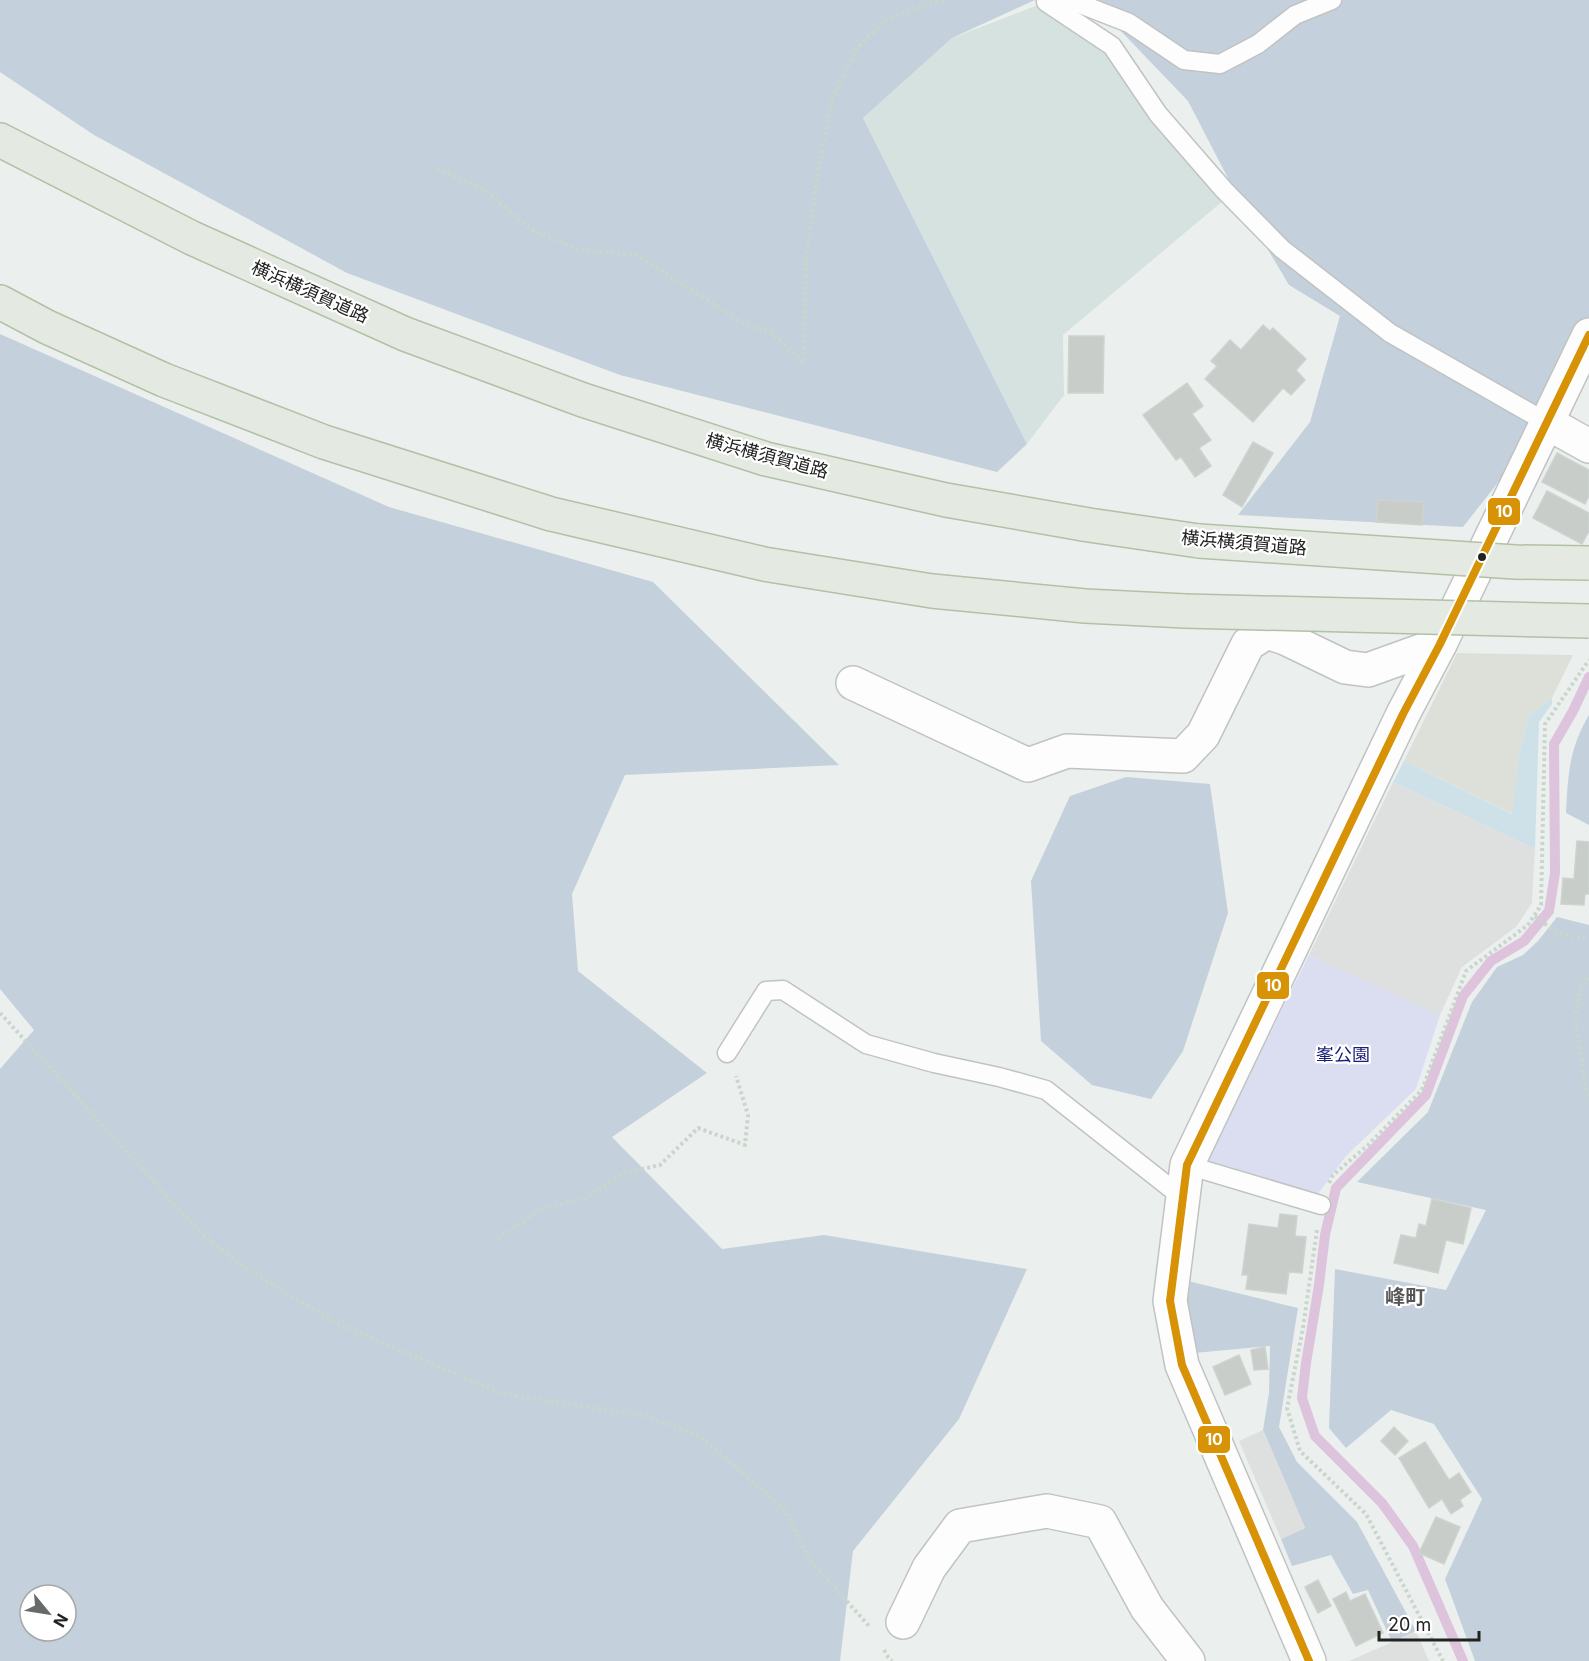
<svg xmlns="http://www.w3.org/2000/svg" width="1589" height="1661" viewBox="0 0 1589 1661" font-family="Inter,'Noto Sans JP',sans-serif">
<rect width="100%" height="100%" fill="#ebf0ee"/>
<!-- industrial -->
<path fill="#dde0d9" d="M1457 653 1573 655 1552 698 1529 715 1520 751 1513 814 1404 761Z"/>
<!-- farmland -->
<path fill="#d6e2e0" d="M1046 2 1112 46 1230 195 1063 335 1064 395 1027 444 863 118 952 38Z"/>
<!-- grass -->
<path fill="#cee0e8" d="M1552 698V704L1539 722 1535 849 1393 782 1404 761 1512 814 1520 751 1529 715Z"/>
<!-- forest -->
<g fill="#c4d0db" fill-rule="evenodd">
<path d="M0 0H1035L952 38 863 118 1027 444 997 472 620 375 347 273 94 135 0 72Z"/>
<path d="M1091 0H1589V367L1463 527 1238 515 1310 422 1340 316 1289 285 1245 211 1188 101Z"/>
<path d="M0 334 389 507 653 582 839 765 625 775 572 894 578 971 707 1073 612 1137 722 1249 824 1235 1027 1269 959 1419 853 1551 840 1661H0V1069L34 1030 0 989ZM30 1595H66V1631H30Z"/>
<path d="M1589 715V825L1566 813C1568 774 1569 749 1589 715Z"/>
<path d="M1126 777 1210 784 1228 913 1183 1051 1151 1099 1092 1085 1041 1041 1031 881 1070 796Z"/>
<path d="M1557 917 1589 925V1661H1475L1445 1579 1482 1499 1434 1424 1391 1410 1346 1448 1329 1428 1335 1269 1446 1290 1486 1210 1357 1182 1428 1112 1472 1002 1497 967 1523 955 1538 941Z"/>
<path d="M1188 1281 1298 1308 1279 1427 1297 1462 1357 1522 1416 1631 1392 1642 1368 1590 1353 1594 1331 1555 1292 1566 1281 1539 1305 1528 1263 1430 1269 1393 1270 1346 1194 1353 1188 1329Z"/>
</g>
<!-- park -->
<path fill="#dbdef1" d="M1309 955 1440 1015 1416 1089 1346 1156 1315 1198 1206 1163Z"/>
<!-- parking -->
<g fill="#dee0df">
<path d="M1393 782 1535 849 1532 903 1516 927 1462 967 1440 1015 1309 955Z"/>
<path d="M1263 1430 1305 1528 1281 1539 1239 1441Z"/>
<path d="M1416 1631 1429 1661H1349L1392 1642Z"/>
</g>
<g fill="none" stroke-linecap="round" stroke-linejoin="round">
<!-- stream -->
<path stroke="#dec3dc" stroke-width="10" d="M1463 1661 1413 1546 1382 1503 1315 1436 1302 1398 1306 1363 1319 1285 1325 1235 1336 1188 1426 1095 1463 996 1491 961 1524 941 1549 911 1555 873 1554 744 1573 711 1589 677"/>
</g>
<!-- building -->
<g fill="#c8cdca" stroke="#cdd3cf" stroke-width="1.5">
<path d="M1263 325 1270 331 1273 328 1306 359 1296 370 1305 380 1291 395 1283 388 1253 422 1205 379 1217 366 1211 361 1230 340 1241 350Z"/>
<path d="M1069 336H1104L1103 393H1068Z"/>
<path d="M1187 383 1203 406 1192 414 1211 440 1199 448 1211 466 1195 477 1181 457 1176 460 1143 415Z"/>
<path d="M1253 442 1273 453 1242 507 1223 495Z"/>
<path d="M1557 453 1589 470V496L1585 504 1542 482Z"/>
<path d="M1547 491 1589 513V531L1582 544 1533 518Z"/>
<path d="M1378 500 1424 502 1422 525 1376 522Z"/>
<path d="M1577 841 1589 842V894H1585L1584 905 1561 904 1563 878 1574 879Z"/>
<path d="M1432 1199 1471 1208 1463 1244 1446 1240 1438 1273 1394 1263 1401 1235 1416 1238 1419 1224 1426 1226Z"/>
<path d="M1280 1214 1297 1216 1295 1236 1306 1237 1302 1273 1289 1272 1286 1294 1246 1289 1248 1275H1242L1249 1224 1278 1228Z"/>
<path d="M1265 1347 1268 1369 1254 1370 1251 1350Z"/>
<path d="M1239 1355 1251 1384 1225 1395 1213 1367Z"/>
<path d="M1394 1427 1408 1441 1395 1455 1381 1441Z"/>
<path d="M1425 1442 1449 1480 1459 1473 1471 1492 1460 1500 1463 1506 1451 1514 1442 1499 1429 1508 1399 1458Z"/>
<path d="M1436 1517 1460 1527 1444 1564 1419 1553Z"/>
<path d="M1318 1580 1331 1606 1318 1613 1305 1587Z"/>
<path d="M1346 1592 1350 1601 1365 1594 1383 1633 1356 1646 1333 1599Z"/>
</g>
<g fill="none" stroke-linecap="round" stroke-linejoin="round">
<!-- service casing -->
<g stroke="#c1c3c3" stroke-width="21">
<g id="service">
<path d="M1046 2 1112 46 1158 114 1224 190 1282 249 1390 333 1546 422"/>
<path d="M1048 2 1078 3 1129 23 1184 60 1220 64 1258 44 1295 15 1332 0"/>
<path d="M727 1053 766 991 783 990 866 1044 934 1063 999 1077 1046 1090 1183 1198"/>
<path d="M1187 1165 1321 1205"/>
</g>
</g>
<!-- minor casing -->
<g stroke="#c1c3c3" stroke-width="36">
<g id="minor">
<path d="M1546 422 1589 446"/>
<path d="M853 683 1028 765 1067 751 1183 756 1203 735 1248 644 1267 632 1285 638 1345 667 1368 670 1440 644"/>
<path d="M903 1622 929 1568 960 1526 1047 1511 1100 1522 1147 1608 1188 1661"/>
</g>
</g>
<!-- tertiary casing -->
<g stroke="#c1c3c3" stroke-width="36">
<path id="tertiary" d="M1309 1661 1182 1365 1170 1301 1187 1165 1403 714 1440 644 1589 335"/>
</g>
<!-- motorway casing -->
<g stroke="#b1c1a6" stroke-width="36">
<g id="motorway">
<path d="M0 140 192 238 405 334 583 400 766 459 946 500 1089 525 1199 541"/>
<path d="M0 302 47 327 164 380 324 442 551 514 764 564 932 591 1085 606 1185 611"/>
</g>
</g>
<!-- path -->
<g stroke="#cad6cb" stroke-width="4" stroke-dasharray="3 3" stroke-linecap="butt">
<path d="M437 168 488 192 530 229 576 249 637 255 744 324 770 332 804 363 806 259 817 177 833 97 857 48 887 19 927 4 948 0"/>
<path d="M1535 916C1555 932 1562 938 1589 937"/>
<path d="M1589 978 1580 990 1575 1017 1586 1089 1589 1096"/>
<path d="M0 1013 203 1235 247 1269 336 1323 503 1394 646 1416 700 1436 784 1509 809 1559 869 1626"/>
<path d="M1329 1183 1333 1175 1368 1145 1422 1090 1466 971 1528 925 1541 905 1545 724 1589 660"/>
<path d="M1317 1230 1303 1328 1287 1408 1300 1451 1366 1514 1443 1661"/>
<path d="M498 1239 541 1209 586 1198 624 1173 660 1165 698 1128 745 1145 748 1115 736 1076"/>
<path d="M884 1650 888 1657 892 1661"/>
</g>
<!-- service -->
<use href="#service" stroke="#fcfdfc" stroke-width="18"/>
<!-- minor -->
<use href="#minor" stroke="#fcfdfc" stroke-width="33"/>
<!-- tertiary -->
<use href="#tertiary" stroke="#fcfdfc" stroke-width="33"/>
<!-- motorway -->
<use href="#motorway" stroke="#e4eae2" stroke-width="33"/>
<!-- motorway-bridge casing -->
<g stroke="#b1c1a6" stroke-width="36" stroke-linecap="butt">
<g id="motorway-bridge">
<path d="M1199 541 1515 562 1589 563"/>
<path d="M1185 611 1589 621"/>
</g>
</g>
<!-- motorway-bridge -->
<use href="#motorway-bridge" stroke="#e4eae2" stroke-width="33"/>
<!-- bus-1 casing -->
<g stroke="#fff" stroke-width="12">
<path id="bus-1" d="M1309 1661 1182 1365 1170 1301 1187 1165 1403 714 1440 644 1589 335"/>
</g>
<!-- bus-1 -->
<use href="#bus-1" stroke="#d79205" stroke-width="8"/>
</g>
<!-- markers -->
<circle fill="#222" stroke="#fff" stroke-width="2" cx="1482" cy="557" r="5"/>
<g text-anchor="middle" stroke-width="4.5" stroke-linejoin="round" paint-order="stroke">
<!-- street labels -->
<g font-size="18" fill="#222" stroke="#fff">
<text transform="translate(310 292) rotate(24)" y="6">横浜横須賀道路</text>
<text transform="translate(767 456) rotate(15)" y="6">横浜横須賀道路</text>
<text transform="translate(1244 543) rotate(5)" y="6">横浜横須賀道路</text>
</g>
<!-- park labels -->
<g font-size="18" fill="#1a1f76" stroke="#fff">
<text x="1343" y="1061">峯公園</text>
</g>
<!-- neighbourhood labels -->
<g font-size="20" font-weight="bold" fill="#555" stroke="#fff">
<text x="1405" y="1304">峰町</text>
</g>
</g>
<g stroke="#fff" stroke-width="2">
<rect x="1487" y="497" width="34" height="29" rx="6" fill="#d79205"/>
<rect x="1256" y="971" width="34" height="29" rx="6" fill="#d79205"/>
<rect x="1197" y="1425" width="34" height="29" rx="6" fill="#d79205"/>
</g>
<g font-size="16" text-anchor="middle" font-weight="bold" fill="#fff">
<text x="1504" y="517">10</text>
<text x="1273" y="991">10</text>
<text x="1214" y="1445">10</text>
</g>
<!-- north arrow -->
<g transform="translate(48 1613) rotate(120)"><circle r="28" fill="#ffffff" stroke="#a7a7a7" stroke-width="1.5"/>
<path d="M0-4.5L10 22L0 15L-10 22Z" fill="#686a69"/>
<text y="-9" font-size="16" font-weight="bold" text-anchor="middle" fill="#222222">N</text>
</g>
<!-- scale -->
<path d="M1379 1631v9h100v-9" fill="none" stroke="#222222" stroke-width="3"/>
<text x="1388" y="1631" font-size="18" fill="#222222" stroke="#ffffff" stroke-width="4.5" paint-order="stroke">20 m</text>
</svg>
